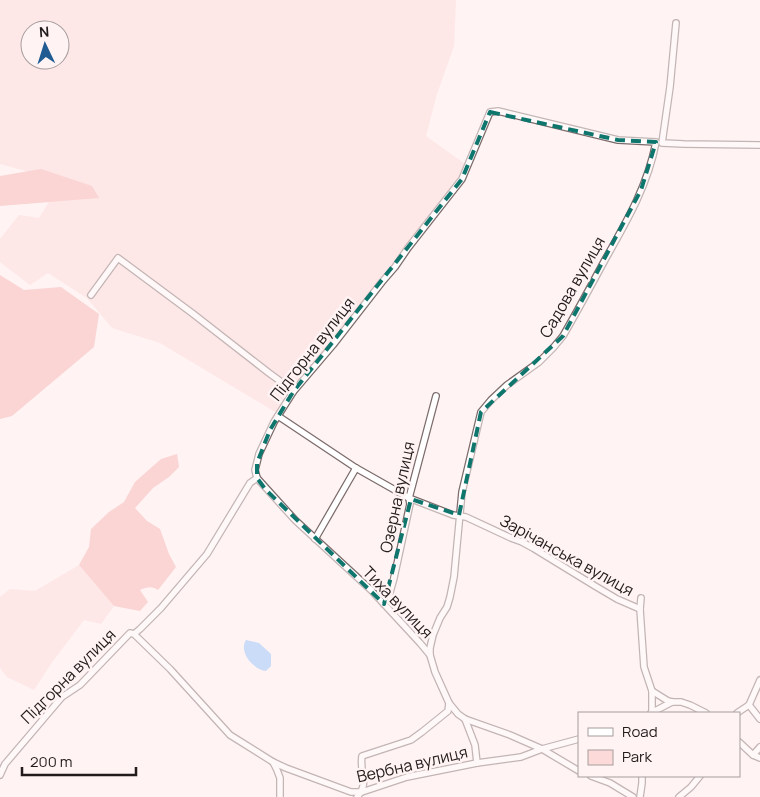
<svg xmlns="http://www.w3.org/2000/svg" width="760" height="797" viewBox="0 0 760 797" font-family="Manrope,sans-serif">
<rect width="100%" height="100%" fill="#fff3f3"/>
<!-- green -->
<g fill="#fcdad9" fill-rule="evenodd">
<path d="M0 0H456L454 46 437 94 426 136 465 164 456 183 388 272 316 361 277 413 160 343 112 328 87 298 48 273 30 285 0 262V239L19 215 39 218 62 181 0 164ZM30 30H60V60H30Z"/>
<path d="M79 565 114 606 101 624 84 620 53 661 34 690 7 677 0 668V597L10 589 35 591Z"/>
</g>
<!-- forest -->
<g fill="#f6b0b0">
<path d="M41 169 92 186 99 198 0 206V176Z"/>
<path d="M0 275 24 290 61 287 99 314 94 347 12 416 0 419Z"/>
<path d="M177 454 179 467 169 477 153 488 135 508 147 521 160 529 169 554 176 567 158 590C152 586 147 587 140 590L148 602 140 611 114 606 79 565 89 547 91 529 109 512 124 502 135 482 161 459Z"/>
</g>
<!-- water -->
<path fill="#89c2fd" d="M246 640 259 643 271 654V666L266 671C254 670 238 652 246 640Z"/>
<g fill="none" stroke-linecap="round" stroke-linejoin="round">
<!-- minor casing -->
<g stroke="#7c6b6b" stroke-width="8">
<g id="minor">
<path d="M676 23 670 87 662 143 684 144 760 145"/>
<path d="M91 295 118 258 192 313 269 373 280 381 293 392"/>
<path d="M278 416 356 468 409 498 453 515 466 517 511 538 522 542 533 548 595 586 617 599 640 609 644 667 652 691 668 701 672 702H681L690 705 706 713"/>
<path d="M257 478 295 520 371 590 420 643 430 655 435 672 449 703 458 714 465 719 510 735 542 749 579 739"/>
<path d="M315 539 356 468"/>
<path d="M384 604 389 596 394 578 410 504 409 498 436 396"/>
<path d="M640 609 641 598"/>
<path d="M134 634 170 669 230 735 273 762 286 768 351 792H362L407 777 477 763 521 757 542 749 579 771"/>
<path d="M749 705 760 719"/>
<path d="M651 713 672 702"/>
<path d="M652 713V691"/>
<path d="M737 713 749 705 760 680"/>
<path d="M465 719 475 745 477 763"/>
<path d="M739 742 753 755 760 758"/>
<path d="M753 755 760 747"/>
<path d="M273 762 277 770 280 778V797"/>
<path d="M0 775 5 764 62 697 80 685 130 633 134 634 140 629 161 608 207 554 250 483 257 478 255 470 259 454 274 422 293 392 333 345 382 282 395 267 408 248 462 179 490 112 498 111 618 140 656 142C648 185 627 221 606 258 592 284 578 310 563 336L553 348 539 362 507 385 491 400 481 412 462 492 454 577 450 597 447 607 440 618 433 635 430 648V655"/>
<path d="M591 776 610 783 633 797"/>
<path d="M357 797C370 783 359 772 362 756L411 740 422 732 448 711 449 703"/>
<path d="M640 797 642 783V776"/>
<path d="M679 797 691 787 700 776"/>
</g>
</g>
<!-- minor -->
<use href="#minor" stroke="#fff" stroke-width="5.5"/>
</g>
<!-- marked area -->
<path d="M0 0H760V797H0ZM490 112 618 140 656 142 641 190 563 336 481 412 459 515 411 499 384 604 266 490 257 478V463L270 430 293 392 462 179Z" fill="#fff3f3" fill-opacity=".55" fill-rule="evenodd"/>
<path fill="none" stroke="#0f766e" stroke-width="4" stroke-dasharray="10 6" stroke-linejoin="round" d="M490 112 618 140 656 142 641 190 563 336 481 412 459 515 411 499 384 604 266 490 257 478V463L270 430 293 392 462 179Z"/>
<g text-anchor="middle" stroke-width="5" stroke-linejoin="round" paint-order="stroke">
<!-- street labels -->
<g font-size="16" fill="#221b1b" stroke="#fff3f3">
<text transform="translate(572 287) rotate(-60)" y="6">Садова вулиця</text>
<text transform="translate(312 349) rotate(-52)" y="6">Підгорна вулиця</text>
<text transform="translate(397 497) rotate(-78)" y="6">Озерна вулиця</text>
<text transform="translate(567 555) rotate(29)" y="6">Зарічанська вулиця</text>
<text transform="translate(398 602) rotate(46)" y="6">Тиха вулиця</text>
<text transform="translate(68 676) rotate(-45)" y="6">Підгорна вулиця</text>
<text transform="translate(412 764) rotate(-13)" y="6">Вербна вулиця</text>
</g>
</g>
<!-- legend -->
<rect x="578" y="712" width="162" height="65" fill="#fff3f3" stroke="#a79d9d"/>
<rect x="588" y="728" width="25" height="8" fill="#ffffff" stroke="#a79d9d"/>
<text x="622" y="737" font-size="15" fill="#221b1b">Road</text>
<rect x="588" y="750" width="25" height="15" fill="#fcdad9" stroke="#a79d9d"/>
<text x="622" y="762" font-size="15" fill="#221b1b">Park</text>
<!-- north arrow -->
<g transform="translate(45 45) rotate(356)"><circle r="24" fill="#fff3f3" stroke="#a79d9d"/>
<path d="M0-4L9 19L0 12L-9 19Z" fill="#205b92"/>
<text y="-8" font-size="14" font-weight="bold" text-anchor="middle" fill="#221b1b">N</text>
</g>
<!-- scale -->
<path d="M22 767v8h114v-8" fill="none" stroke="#221b1b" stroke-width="2.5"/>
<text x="30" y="767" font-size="15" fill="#221b1b" stroke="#fff3f3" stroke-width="4" paint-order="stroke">200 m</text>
</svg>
